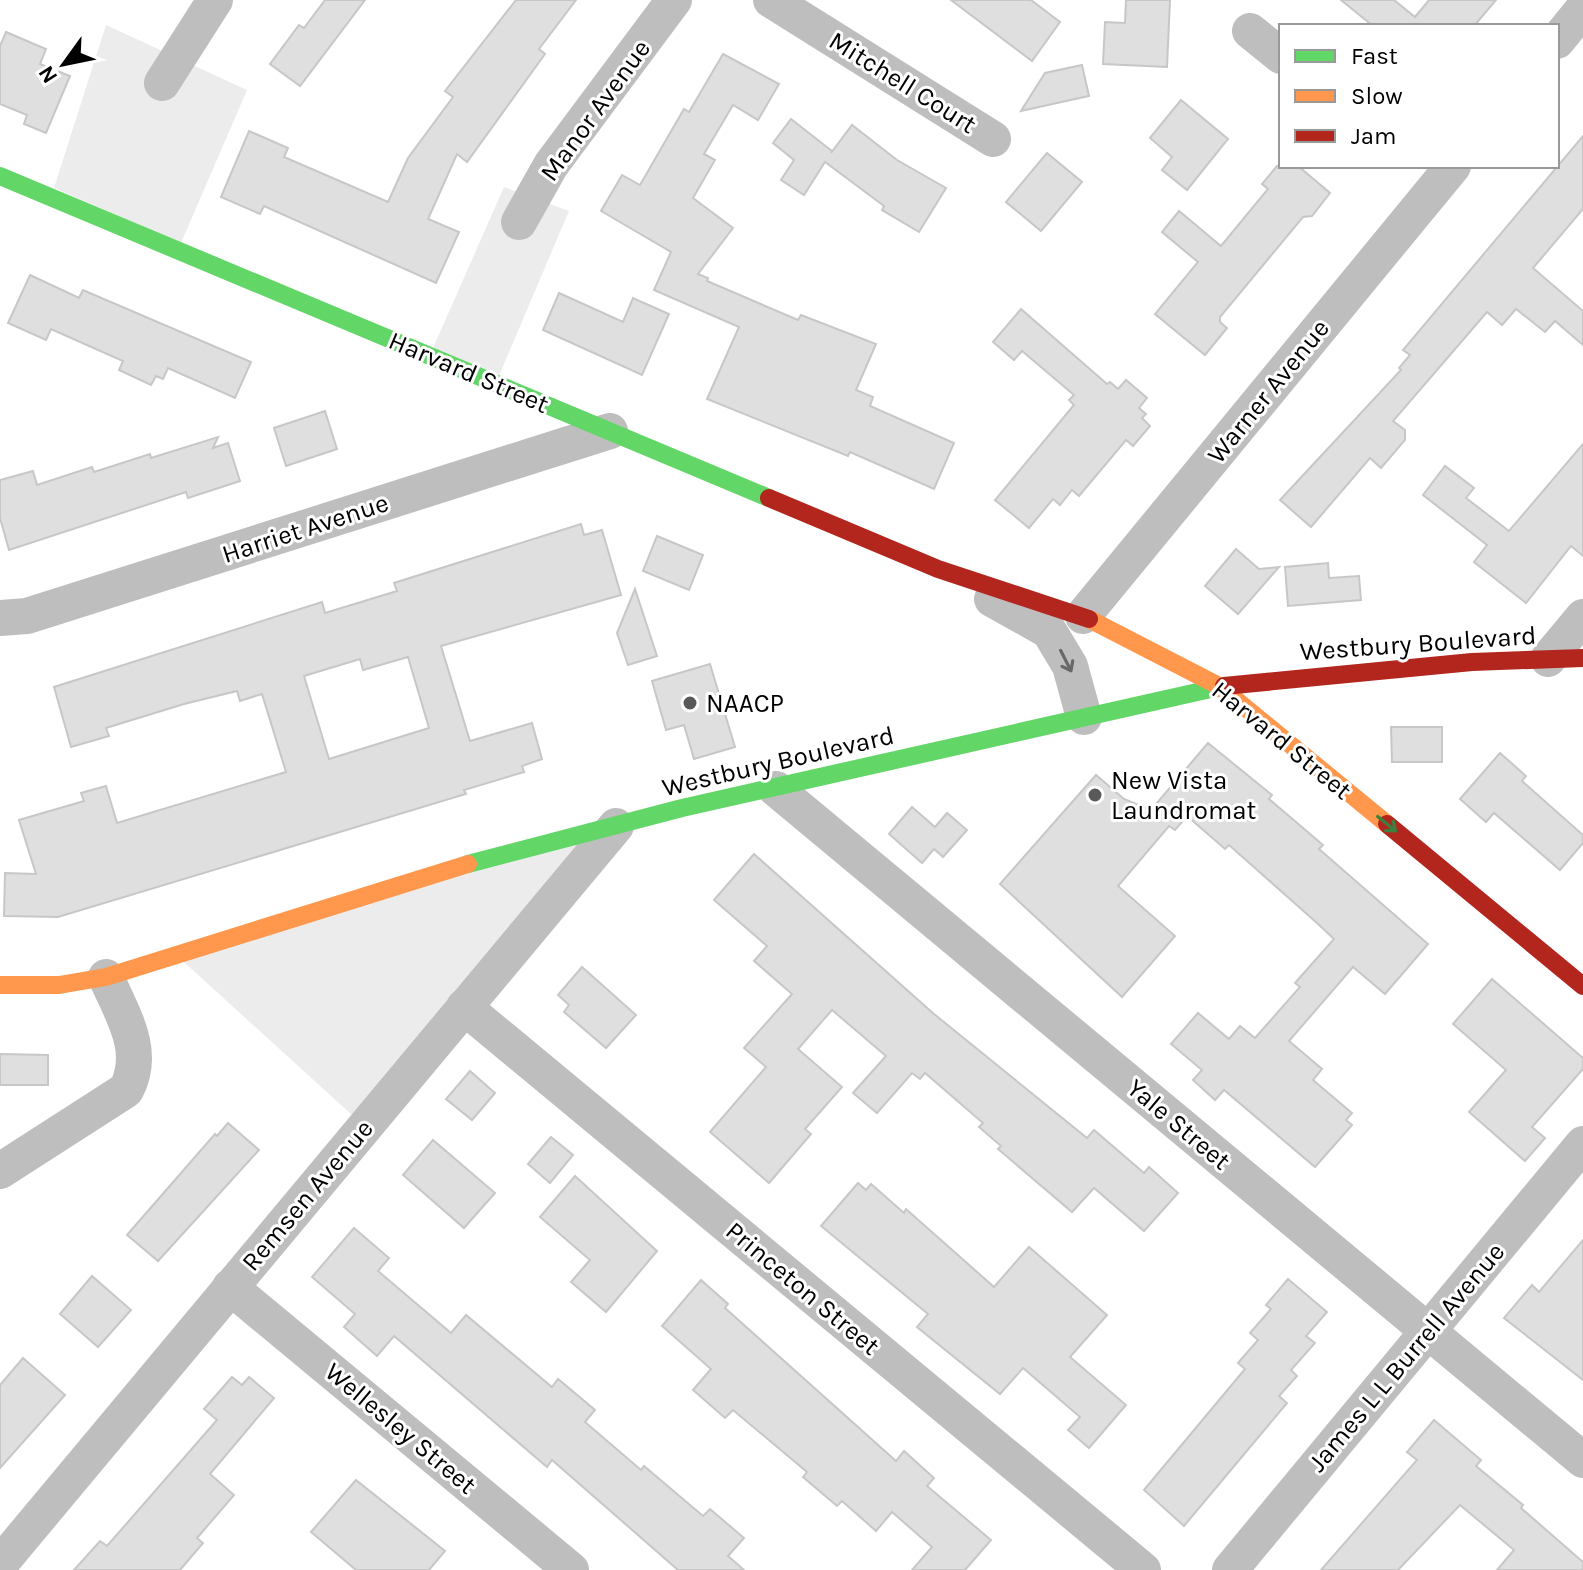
<svg xmlns="http://www.w3.org/2000/svg" width="1583" height="1570" viewBox="0 0 1583 1570" font-family="Karla,sans-serif">
<rect width="100%" height="100%" fill="#fff"/>
<!-- green -->
<g fill="#ececec">
<path d="M106 25 247 90 181 243 54 188Z"/>
<path d="M504 187 569 211 498 378 433 348Z"/>
<path d="M616 826 364 1126 174 953Z"/>
</g>
<!-- building -->
<g fill="#dfdfdf" stroke="#c7c7c7" stroke-width="2" fill-rule="evenodd">
<path d="M325 0H365L300 86 270 64 299 25 304 28Z"/>
<path d="M516 0H576L539 49 545 54 467 162 457 154 428 219 459 232 436 283 264 206 260 214 221 197 249 131 288 148 284 157 388 202 408 158 453 97 445 91Z"/>
<path d="M951 0H1031L1060 22 1032 61Z"/>
<path d="M1126 0H1170L1167 67 1103 64 1105 22 1125 23Z"/>
<path d="M1341 0H1394L1415 17 1429 0H1496L1474 26H1373Z"/>
<path d="M6 32 46 49 40 64 70 76 46 133 24 124 27 115 0 104V46Z"/>
<path d="M723 54 779 84 758 120 733 105 704 154 715 160 693 198 733 228 698 274 708 278 707 281 798 320 801 315 876 344 856 390 873 397 870 406 954 443 934 489 850 452 848 456 707 399 739 327 654 290 671 252 601 211 622 175 640 185 684 109 689 112Z"/>
<path d="M1082 65 1089 96 1021 111 1045 73Z"/>
<path d="M1181 100 1228 139 1187 190 1162 170 1172 157 1150 138Z"/>
<path d="M791 119 832 151 831 153 852 125 897 160 946 188 919 232 882 210 884 206 825 162 804 195 781 180 794 160 773 143Z"/>
<path d="M1583 136V209L1533 268 1583 311V345L1555 321 1545 332 1516 309 1502 325 1487 312 1393 421 1405 430V440L1381 468 1370 458 1311 527 1280 500 1401 370 1399 368 1410 355 1403 350Z"/>
<path d="M1047 153 1082 182 1041 231 1006 202Z"/>
<path d="M1277 166H1298L1330 193 1312 216 1303 217 1220 317V322L1227 328 1205 355 1155 314 1198 262 1162 232 1179 211 1221 246 1268 189 1262 184Z"/>
<path d="M30 275 79 298 83 290 251 362 235 398 168 368 163 379 156 376 151 385 119 370 123 361 51 329 46 340 8 323Z"/>
<path d="M559 293 623 322 633 298 669 314 642 375 543 330Z"/>
<path d="M1021 309 1107 384 1110 382 1118 389 1126 380 1147 398 1139 408 1146 414 1142 418 1150 426 1133 446 1126 440 1079 496 1072 490 1060 505 1053 499 1029 528 995 500 1074 405 1069 400 1074 395 1022 351 1014 360 993 342Z"/>
<path d="M325 411 337 449 286 466 274 428Z"/>
<path d="M218 437 213 448 228 443 240 481 188 498 186 492 9 550 0 518V480L33 471 37 485 92 467 94 472 150 454 151 458Z"/>
<path d="M1583 444V556L1571 546 1526 603 1474 562 1487 545 1423 495 1445 466 1474 488 1466 498 1509 531Z"/>
<path d="M581 524 584 535 602 530 621 595 441 646 470 741 532 723 542 759 522 766 524 772 464 790 466 794 58 917 4 916 5 873 36 874 19 820 84 801 81 793 106 786 117 823 286 772 262 694 240 701 237 691 184 704 106 728 109 736 71 747 54 687 322 602 325 613 397 591 394 583ZM408 657 429 728 329 759 304 676 360 659 363 670Z"/>
<path d="M657 536 703 555 689 590 643 571Z"/>
<path d="M1236 549 1259 569 1279 567 1238 614 1205 586Z"/>
<path d="M1328 563 1329 578 1359 576 1361 600 1288 606 1285 567Z"/>
<path d="M635 589 657 656 628 665 617 633Z"/>
<path d="M710 664 735 747 694 759 684 725 666 730 652 681Z"/>
<path d="M1391 727H1442V762H1392Z"/>
<path d="M1208 743 1272 795 1269 799 1323 845 1319 849 1428 944 1385 994 1353 967 1289 1041 1322 1069 1313 1080 1352 1113 1346 1120 1352 1125 1315 1167 1224 1090 1215 1100 1193 1080 1202 1070 1171 1044 1198 1013 1229 1039 1240 1026 1255 1038 1300 987 1295 983 1334 939 1317 923 1229 845 1225 849 1187 816 1175 830 1169 826 1118 886 1175 936 1122 997 1000 884 1096 775 1124 799 1151 810Z"/>
<path d="M1500 753 1526 776 1522 781 1583 835V843L1560 870 1494 813 1486 822 1460 799Z"/>
<path d="M912 807 935 827 947 813 967 830 943 857 934 849 922 863 889 834Z"/>
<path d="M754 854 934 1014 1087 1138 1094 1130 1144 1173 1149 1167 1178 1193 1144 1231 1094 1188 1072 1212 998 1149 1001 1146 979 1127 983 1123 925 1073 920 1079 912 1073 877 1113 853 1093 886 1056 832 1010 798 1049 842 1087 805 1129 811 1134 769 1183 710 1132 766 1067 744 1048 792 994 754 961 767 946 714 900Z"/>
<path d="M582 967 636 1015 606 1048 564 1012 569 1005 558 995Z"/>
<path d="M1492 979 1583 1058V1069L1532 1127 1545 1138 1525 1161 1469 1112 1506 1070 1453 1024Z"/>
<path d="M0 1054 48 1055V1085H0Z"/>
<path d="M470 1071 495 1093 472 1120 446 1099Z"/>
<path d="M228 1123 259 1150 158 1261 127 1235 215 1134 217 1136Z"/>
<path d="M551 1137 573 1155 550 1183 528 1164Z"/>
<path d="M433 1140 495 1193 464 1228 403 1175Z"/>
<path d="M575 1176 657 1251 606 1312 571 1282 590 1260 540 1217Z"/>
<path d="M858 1183 866 1190 871 1184 904 1213 906 1209 994 1287 1029 1247 1107 1315 1070 1357 1126 1405 1089 1448 1068 1430 1080 1417 1023 1368 1000 1394 917 1327 928 1314 821 1226Z"/>
<path d="M354 1228 389 1258 378 1271 451 1333 466 1315 552 1387 558 1379 595 1410 585 1422 641 1470 644 1466 703 1516 710 1509 744 1538 728 1556 744 1570H678L552 1460 547 1467 394 1336 377 1356 344 1327 355 1314 312 1277Z"/>
<path d="M1583 1240V1380L1504 1318 1532 1285 1539 1292Z"/>
<path d="M92 1276 131 1310 98 1347 60 1314Z"/>
<path d="M1288 1279 1327 1312 1306 1336 1315 1343 1291 1370 1297 1376 1279 1396 1287 1403 1184 1526 1144 1490 1245 1369 1238 1363 1258 1340 1250 1333 1271 1309 1266 1305Z"/>
<path d="M701 1280 728 1304 725 1308 896 1461 904 1451 934 1478 927 1486 991 1540 965 1570H912L932 1547 892 1512 876 1531 842 1501 837 1506 803 1477 807 1472 733 1410 725 1418 693 1390 711 1369 662 1326Z"/>
<path d="M23 1358 65 1395 0 1468V1385Z"/>
<path d="M232 1377 242 1385 249 1377 274 1398 210 1474 234 1495 197 1538 203 1543 180 1570H74L100 1541 107 1546 217 1420 204 1409Z"/>
<path d="M1434 1420 1481 1460 1476 1466 1523 1505 1521 1508 1583 1562V1570H1497L1514 1550 1460 1505 1398 1570H1321L1417 1460 1407 1452Z"/>
<path d="M356 1480 445 1551 429 1570H356L311 1532Z"/>
</g>
<g fill="none" stroke-linecap="round" stroke-linejoin="round">
<!-- street -->
<g stroke="#bebebe" stroke-width="36">
<path d="M771 0 993 139"/>
<path d="M1250 31 1281 56"/>
<path d="M1557 41 1583 9"/>
<path d="M162 83 215 0"/>
<path d="M519 222 551 165 674 0"/>
<path d="M992 599 1049 631 1070 666 1084 717"/>
<path d="M1083 616 1453 166"/>
<path d="M0 618 27 616 610 431"/>
<path d="M1548 659 1583 617"/>
<path d="M776 789 1583 1460"/>
<path d="M464 1007 1143 1570"/>
<path d="M0 1171 126 1090C147 1051 122 1014 106 977"/>
<path d="M230 1287 571 1570"/>
<path d="M0 1564 616 826"/>
<path d="M1230 1570 1583 1144"/>
</g>
<!-- fast -->
<g stroke="#63d668" stroke-width="18">
<path d="M0 176 769 498"/>
<path d="M468 864 682 808 1224 686"/>
</g>
<!-- slow -->
<g stroke="#ff974d" stroke-width="18">
<path d="M1089 619 1219 686 1387 824"/>
<path d="M0 985H59L106 977 468 864"/>
</g>
<!-- jam -->
<g stroke="#b3261e" stroke-width="18">
<path d="M769 498 938 569 1089 619"/>
<path d="M1224 686 1472 662 1583 658"/>
<path d="M1387 824 1583 986"/>
</g>
</g>
<!-- one-way arrows -->
<defs><path id="oneway-shaft" d="M-6 0H5M1.5-3L5.5 0L1.5 3" fill="none" stroke-width="1.6" stroke-linecap="round" stroke-linejoin="round" transform="scale(2)"/></defs>
<use stroke="#686868" href="#oneway-shaft" transform="translate(1066 661) rotate(63)"/>
<use stroke="#3b803e" href="#oneway-shaft" transform="translate(1387 824) rotate(39)"/>
<!-- markers -->
<g fill="#595959" stroke="#fff" stroke-width="3">
<circle cx="690" cy="703" r="8"/>
<circle cx="1095" cy="795" r="8"/>
</g>
<g text-anchor="middle" stroke-width="6" stroke-linejoin="round" paint-order="stroke">
<!-- street labels -->
<g font-size="26" fill="#000" stroke="#fff">
<text transform="translate(903 82) rotate(32)" y="9">Mitchell Court</text>
<text transform="translate(595 110) rotate(-54)" y="9">Manor Avenue</text>
<text transform="translate(469 372) rotate(23)" y="9">Harvard Street</text>
<text transform="translate(1268 391) rotate(-51)" y="9">Warner Avenue</text>
<text transform="translate(305 528) rotate(-18)" y="9">Harriet Avenue</text>
<text transform="translate(1418 643) rotate(-4)" y="9">Westbury Boulevard</text>
<text transform="translate(1282 740) rotate(39)" y="9">Harvard Street</text>
<text transform="translate(778 761) rotate(-13)" y="9">Westbury Boulevard</text>
<text transform="translate(1179 1124) rotate(40)" y="9">Yale Street</text>
<text transform="translate(307 1195) rotate(-50)" y="9">Remsen Avenue</text>
<text transform="translate(803 1288) rotate(40)" y="9">Princeton Street</text>
<text transform="translate(1406 1357) rotate(-50)" y="9">James L L Burrell Avenue</text>
<text transform="translate(401 1428) rotate(40)" y="9">Wellesley Street</text>
</g>
<!-- poi labels -->
<g font-size="26" fill="#000" stroke="#fff" text-anchor="start">
<text x="706" y="712">NAACP</text>
<text x="1111" y="789">New Vista<tspan x="1111" dy="30">Laundromat</tspan></text>
</g>
</g>
<!-- legend -->
<rect x="1279" y="24" width="280" height="144" fill="#ffffff" stroke="#999999" stroke-width="2"/>
<rect x="1295" y="50" width="40" height="12" fill="#63d668" stroke="#999999" stroke-width="2"/>
<text x="1351" y="64" font-size="24" fill="#000000">Fast</text>
<rect x="1295" y="90" width="40" height="12" fill="#ff974d" stroke="#999999" stroke-width="2"/>
<text x="1351" y="104" font-size="24" fill="#000000">Slow</text>
<rect x="1295" y="130" width="40" height="12" fill="#b3261e" stroke="#999999" stroke-width="2"/>
<text x="1351" y="144" font-size="24" fill="#000000">Jam</text>
<!-- north arrow -->
<g transform="translate(64 64) rotate(237)" stroke="#ffffff" stroke-width="6" paint-order="stroke">
<path d="M0-6L14 30L0 20L-14 30Z" fill="#000000"/>
<text y="-12" font-size="22" font-weight="bold" text-anchor="middle" fill="#000000">N</text>
</g>
</svg>
